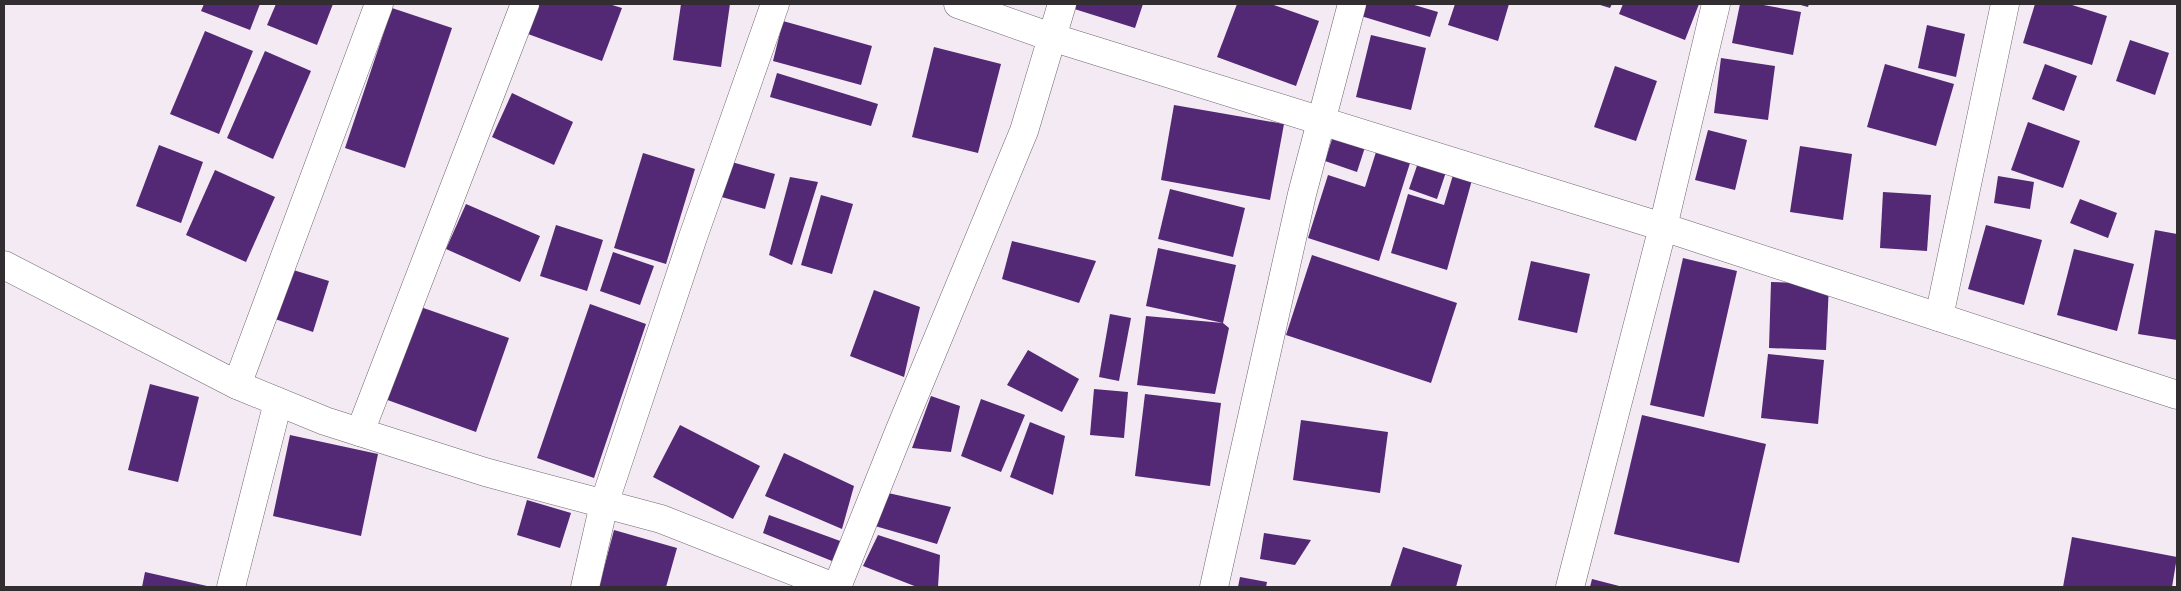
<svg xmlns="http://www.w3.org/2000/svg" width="2181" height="591" viewBox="0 0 2181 591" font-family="Cabin,sans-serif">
<rect width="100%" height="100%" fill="#f4eaf4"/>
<!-- building -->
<g fill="#532874">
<path d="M204 4H260L250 30 201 11Z"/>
<path d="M276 4H333L317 45 267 25Z"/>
<path d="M539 4H609L622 8 602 61 528 34Z"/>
<path d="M681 4H730L721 67 673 60Z"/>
<path d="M1069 4H1143L1135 28 1068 7Z"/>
<path d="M1237 4H1271L1319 21 1296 86 1217 57Z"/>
<path d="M1365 4H1411L1438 12 1430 37 1361 16Z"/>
<path d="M1455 4H1509L1498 41 1448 25Z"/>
<path d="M1597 4H1612L1610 8Z"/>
<path d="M1623 4H1699L1685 40 1619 14Z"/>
<path d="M1740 4H1758L1801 12 1793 55 1732 43Z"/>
<path d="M1797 4H1809L1808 7Z"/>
<path d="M2035 4H2069L2107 16 2092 65 2023 43Z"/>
<path d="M392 8 452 28 405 168 345 148Z"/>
<path d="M783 21 872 46 861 85 773 61Z"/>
<path d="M1927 25 1965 34 1956 77 1918 68Z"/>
<path d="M205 31 253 51 219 134 170 114Z"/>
<path d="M1371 35 1426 48 1411 110 1356 97Z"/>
<path d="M2130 40 2169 53 2155 95 2116 81Z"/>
<path d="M934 47 1001 64 978 153 912 137Z"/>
<path d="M265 51 311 71 273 159 227 138Z"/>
<path d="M1721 58 1775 66 1768 120 1714 113Z"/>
<path d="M1885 64 1954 84 1936 146 1867 127Z"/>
<path d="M2045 64 2077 76 2064 111 2032 99Z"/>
<path d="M1615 66 1657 81 1636 141 1594 127Z"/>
<path d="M777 73 878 104 871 126 770 97Z"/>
<path d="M512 93 573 122 554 165 492 137Z"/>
<path d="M1174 105 1284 124 1270 200 1161 180Z"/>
<path d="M2028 122 2080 141 2063 188 2011 170Z"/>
<path d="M1708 130 1747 140 1735 190 1695 180Z"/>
<path d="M1334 133 1366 144 1357 172 1325 161Z"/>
<path d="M159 145 203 162 181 223 136 206Z"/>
<path d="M1800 146 1852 154 1843 220 1790 212Z"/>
<path d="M1376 152 1410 163 1379 261 1308 238 1328 175 1365 187Z"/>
<path d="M643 153 695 169 666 264 614 248Z"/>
<path d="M1421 154 1449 163 1437 199 1409 189Z"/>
<path d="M728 161 775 174 765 209 718 196Z"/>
<path d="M215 170 275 197 246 262 186 235Z"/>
<path d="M1453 175 1472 180 1447 270 1391 253 1408 194 1444 205Z"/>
<path d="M1998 176 2034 182 2030 209 1994 203Z"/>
<path d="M790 177 818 182 792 265 769 255Z"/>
<path d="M1170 189 1245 208 1233 257 1158 239Z"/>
<path d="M1883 192 1931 195 1927 251 1880 248Z"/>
<path d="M821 195 853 204 832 274 801 265Z"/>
<path d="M2080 199 2117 213 2108 238 2070 223Z"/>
<path d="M466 204 540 236 520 282 446 249Z"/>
<path d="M556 225 603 240 587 291 540 276Z"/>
<path d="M1986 225 2042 240 2024 305 1968 289Z"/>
<path d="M2155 230 2177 234V340L2138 334Z"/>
<path d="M1012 241 1096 261 1079 303 1002 279Z"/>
<path d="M1158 248 1236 265 1223 323 1229 328 1215 394 1137 385 1146 316 1223 323 1146 306Z"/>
<path d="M2074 249 2134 264 2117 331 2057 315Z"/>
<path d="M613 252 654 266 640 305 600 291Z"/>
<path d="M1312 255 1457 303 1431 383 1286 335Z"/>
<path d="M1683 258 1737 271 1704 417 1650 405Z"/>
<path d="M1531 261 1590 274 1577 333 1518 320Z"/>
<path d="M290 269 329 281 313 332 275 319Z"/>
<path d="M1771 282 1829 284 1826 350 1769 348Z"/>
<path d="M874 290 920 307 904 377 850 356Z"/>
<path d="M590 304 646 324 594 478 537 458Z"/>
<path d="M415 305 509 338 476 432 382 398Z"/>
<path d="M1110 314 1131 318 1119 381 1099 377Z"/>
<path d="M1028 350 1079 379 1062 412 1007 385Z"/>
<path d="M1768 354 1824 360 1818 424 1761 418Z"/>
<path d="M150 384 199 397 178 482 128 470Z"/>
<path d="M1094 389 1128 392 1124 438 1090 435Z"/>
<path d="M1145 394 1221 403 1210 486 1135 476Z"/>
<path d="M931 396 960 406 951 452 912 448Z"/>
<path d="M981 399 1025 415 1001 472 961 456Z"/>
<path d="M1642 415 1766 444 1739 563 1614 534Z"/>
<path d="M1301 420 1388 432 1380 493 1293 480Z"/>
<path d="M1030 422 1065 436 1053 495 1010 477Z"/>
<path d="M680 425 760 466 733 519 653 477Z"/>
<path d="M290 435 378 454 361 536 273 516Z"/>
<path d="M784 453 854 486 842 529 765 496Z"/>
<path d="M888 493 951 507 937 544 875 526Z"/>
<path d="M527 500 571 513 560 548 517 535Z"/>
<path d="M769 515 843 542 832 561 763 533Z"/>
<path d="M614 530 677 548 666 587H599Z"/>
<path d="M1264 533 1311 540 1295 565 1260 559Z"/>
<path d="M878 535 940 555 938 587H917L863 566Z"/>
<path d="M2072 537 2177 557 2172 587H2063Z"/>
<path d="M1403 547 1462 565 1456 587H1390Z"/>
<path d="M145 572 207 586V587H142Z"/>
<path d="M1240 577 1267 582 1266 587H1238Z"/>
<path d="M1592 579 1623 587H1590Z"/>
</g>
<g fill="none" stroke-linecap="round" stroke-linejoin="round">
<!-- minor casing -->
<g stroke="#6e666e" stroke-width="29">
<g id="minor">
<path d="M958 4 1051 37 1663 227 2177 395"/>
<path d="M4 265 237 385 325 421 485 472 661 519 834 587"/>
<path d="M1939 317 2005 4"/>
<path d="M237 385 379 4"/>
<path d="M360 432 525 4"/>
<path d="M231 587 278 402"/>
<path d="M585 587 604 504 693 237 775 4"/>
<path d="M837 587 899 432 1024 131 1062 4"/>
<path d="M1214 587 1302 194 1352 4"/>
<path d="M1570 587 1663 227 1716 4"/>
</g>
</g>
<!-- minor -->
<use href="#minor" stroke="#fff" stroke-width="28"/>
</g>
<!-- border -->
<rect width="2181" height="591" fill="none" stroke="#312d31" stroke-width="10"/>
</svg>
